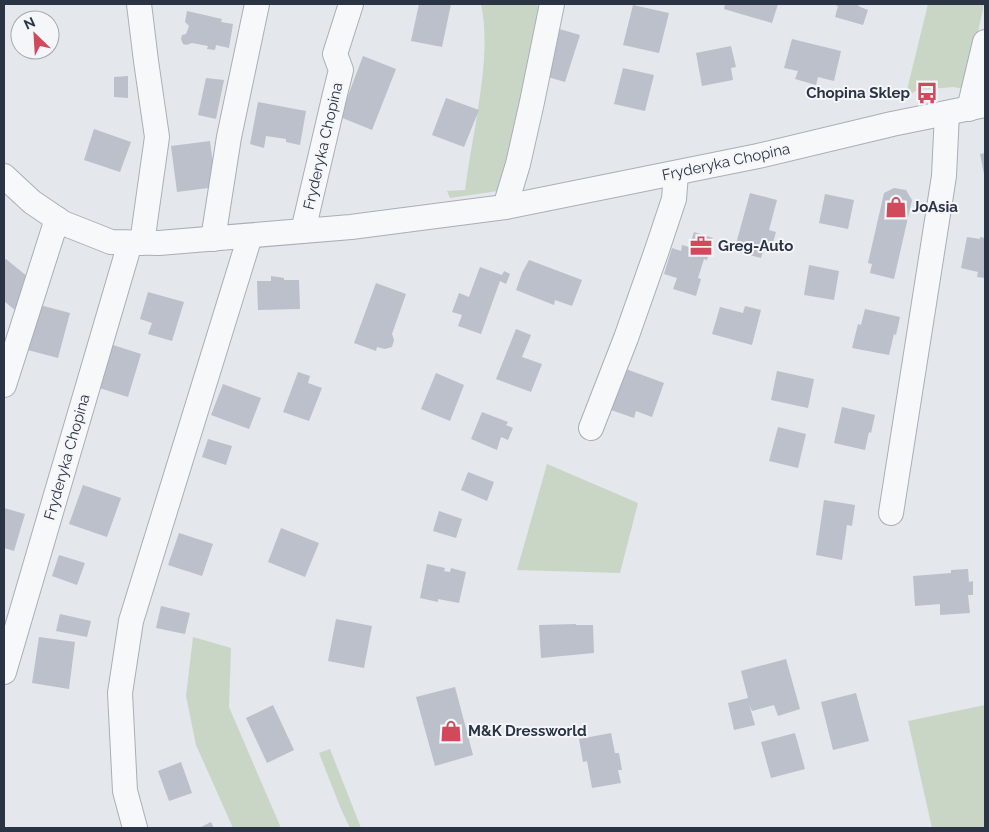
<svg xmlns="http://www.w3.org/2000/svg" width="989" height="832" viewBox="0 0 989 832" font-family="Raleway,sans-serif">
<rect width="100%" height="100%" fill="#e4e7ec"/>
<!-- green -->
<g fill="#c9d6c5">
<path d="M481 4H537L543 23 533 77 498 191 450 198 447 191 465 190C468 167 472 144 476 122 482 83 489 42 481 4Z"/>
<path d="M928 4H984L969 75 964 89 954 87 917 90 905 98Z"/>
<path d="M547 464 638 503 620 573 517 570Z"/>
<path d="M193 637 231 648 229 707 281 828H233L196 745 186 696Z"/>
<path d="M985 705V828H932L908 721Z"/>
<path d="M330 749 361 828H350L341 809 319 753Z"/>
</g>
<!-- building -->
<g fill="#bbc0ca">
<path d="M419 4H451L442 47 411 41Z"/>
<path d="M725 4H778L772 23 724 9Z"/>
<path d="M832 4H859L858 6 868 10 863 25 835 17 838 6Z"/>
<path d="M633 5 669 13 659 53 623 45Z"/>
<path d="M187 11 222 19 221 22 233 24 229 48 216 45 215 50 207 49 208 46 192 43 186 45 183 44 181 39 182 35 186 34 189 26 185 22Z"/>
<path d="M556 28 580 35 565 82 541 75Z"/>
<path d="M792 39 841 51 834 81 818 77 816 85 795 79 798 71 784 68Z"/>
<path d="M731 46 736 67 731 68 733 80 702 86 696 53Z"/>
<path d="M363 56 396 69 372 130 340 117Z"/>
<path d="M623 68 654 75 645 111 614 104Z"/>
<path d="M128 76V98L114 97V77Z"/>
<path d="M206 78 224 80 216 119 198 115Z"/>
<path d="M446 98 479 110 464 147 432 135Z"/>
<path d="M258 102 306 111 300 145 286 142V139L266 136 264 148 250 144Z"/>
<path d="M94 129 131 142 120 172 84 160Z"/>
<path d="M210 141 216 187 177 192 171 146Z"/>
<path d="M985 153V174H984L980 154Z"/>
<path d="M894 188 906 190 912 200 894 279 870 273 872 264 868 263 884 193Z"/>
<path d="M750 193 777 200 769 230 776 232 772 246 765 244 761 258 734 251Z"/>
<path d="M825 194 854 200 848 229 819 223Z"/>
<path d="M694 232 713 238 707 260 704 259 698 278 701 279 696 296 673 289 677 278 664 274 672 248 681 251 682 245 689 247Z"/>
<path d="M967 237 980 239V237L985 238V278L977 277 978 272 961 268Z"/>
<path d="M6 259 34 282 16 311 4 301V261Z"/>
<path d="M529 260 582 280 572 306 555 300 554 305 516 290 522 273Z"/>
<path d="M809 265 839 271 834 300 804 295Z"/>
<path d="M480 267 502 275 504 271 510 274 506 284 500 281 481 334 458 326 462 315 452 312 459 293 469 297Z"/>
<path d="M271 276 284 278V280H299L300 309 258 310 257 281H271Z"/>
<path d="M376 283 406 294 392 334 394 340 392 347 385 349 377 347 376 351 354 343Z"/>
<path d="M148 292 184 302 172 341 148 334 152 323 140 319Z"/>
<path d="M36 304 70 313 58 358 24 349Z"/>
<path d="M745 306 761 310 752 345 712 334 720 307 743 313Z"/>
<path d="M865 309 900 317 896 335 894 334 889 355 852 348 858 324 861 325Z"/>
<path d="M516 329 531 335 522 357 542 364 531 392 496 379Z"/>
<path d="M107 343 141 354 128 397 93 386Z"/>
<path d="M626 369 664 383 652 417 636 411 634 418 611 410Z"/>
<path d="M777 371 814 379 808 408 771 400Z"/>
<path d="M298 372 310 376 308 383 322 388 309 421 283 412Z"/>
<path d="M436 373 464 385 450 421 421 409Z"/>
<path d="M223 384 261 398 249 429 211 415Z"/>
<path d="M842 407 875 415 871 433 869 432 865 450 834 443Z"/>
<path d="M482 412 508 422 506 425 513 428 508 440 501 437 497 450 471 439Z"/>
<path d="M778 427 806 434 798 468 769 461Z"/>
<path d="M208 439 232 446 226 465 202 457Z"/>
<path d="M468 472 494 482 487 501 461 490Z"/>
<path d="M83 485 121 498 107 537 69 524Z"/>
<path d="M824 500 855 505 852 526 847 525 842 560 816 555Z"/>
<path d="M4 508 25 514 14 551 4 548Z"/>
<path d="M439 511 462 519 456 538 433 531Z"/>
<path d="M281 528 319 543 305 577 268 562Z"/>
<path d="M179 533 213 544 202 576 168 565Z"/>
<path d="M59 555 85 563 77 585 52 576Z"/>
<path d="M427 564 445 568 444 571 450 572 451 568 466 572 459 603 438 599V602L420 598Z"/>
<path d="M968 569 969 582 973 581V595H968L970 613 940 615V604L915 606 913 576 951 573V570Z"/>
<path d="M161 606 190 613 185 634 156 628Z"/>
<path d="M60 614 91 621 87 637 56 631Z"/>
<path d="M336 619 372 626 364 668 328 661Z"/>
<path d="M576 624V625H593L594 653 541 658 539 625Z"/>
<path d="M39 637 75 642 69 689 32 683Z"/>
<path d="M786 659 800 709 778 716 774 705 752 711 749 704 755 725 734 730 728 703 748 698 741 671Z"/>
<path d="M455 687 473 755 435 766 416 697Z"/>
<path d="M856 693 869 741 833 750 821 702Z"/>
<path d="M273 705 294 750 267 763 246 718Z"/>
<path d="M611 733 615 753H619L622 770H618L621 783 592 788 587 761 583 762 579 739Z"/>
<path d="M795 733 805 769 771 778 761 742Z"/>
<path d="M181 762 192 793 169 801 158 771Z"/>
<path d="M211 822 214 828H199Z"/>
</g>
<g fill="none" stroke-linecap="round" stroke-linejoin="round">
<!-- minor casing -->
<g stroke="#a9aeb7" stroke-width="26">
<g id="minor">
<path d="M139 4 146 61 157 137 142 243"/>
<path d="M969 109 985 42"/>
<path d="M4 176 32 202 63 223 111 242 159 243 351 227 505 207 758 156 892 124 985 105"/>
<path d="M505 207 518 164 532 102 552 4"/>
<path d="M303 231 335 94 341 70 335 54 351 4"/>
<path d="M213 239 229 137 257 4"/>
<path d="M4 385 57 219"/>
<path d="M591 428 626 338 657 250 674 199 676 174"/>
<path d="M891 513 944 176 947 113"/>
<path d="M4 672 130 243"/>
<path d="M135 828 125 791 120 693 131 621 250 236"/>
</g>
</g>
<!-- minor -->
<use href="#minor" stroke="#f7f8fa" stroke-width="24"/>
</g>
<!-- icons -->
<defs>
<g id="bus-bare" transform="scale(1.725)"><path d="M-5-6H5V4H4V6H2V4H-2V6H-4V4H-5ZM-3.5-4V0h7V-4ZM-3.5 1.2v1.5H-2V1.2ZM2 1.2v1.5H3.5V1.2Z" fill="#d1495b" stroke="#f4f6f9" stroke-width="2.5" paint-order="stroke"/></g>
<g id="shop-bare" transform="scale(1.725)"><path d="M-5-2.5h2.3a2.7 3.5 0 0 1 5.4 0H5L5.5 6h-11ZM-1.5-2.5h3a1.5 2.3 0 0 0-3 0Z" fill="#d1495b" stroke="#f4f6f9" stroke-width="2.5" paint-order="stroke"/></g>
<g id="office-bare" transform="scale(1.725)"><path d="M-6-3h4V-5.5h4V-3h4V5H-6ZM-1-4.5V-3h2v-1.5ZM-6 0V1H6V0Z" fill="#d1495b" stroke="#f4f6f9" stroke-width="2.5" paint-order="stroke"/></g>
</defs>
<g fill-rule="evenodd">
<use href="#bus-bare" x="927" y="93"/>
<use href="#shop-bare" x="896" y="207"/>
<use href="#office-bare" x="701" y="246"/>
<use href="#shop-bare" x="451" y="731"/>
</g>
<g text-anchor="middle" stroke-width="4" stroke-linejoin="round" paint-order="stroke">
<!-- poi labels -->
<g font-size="15" font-weight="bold" fill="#2b3445" stroke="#f4f6f9" text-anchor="start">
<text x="910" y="98" text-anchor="end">Chopina Sklep</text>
<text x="912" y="212">JoAsia</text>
<text x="718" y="251">Greg-Auto</text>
<text x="468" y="736">M&amp;K Dressworld</text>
</g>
<!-- street labels -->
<g font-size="15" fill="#2b3445" stroke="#f4f6f9">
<text transform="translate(323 146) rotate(-77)" y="5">Fryderyka Chopina</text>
<text transform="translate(726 162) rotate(-12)" y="5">Fryderyka Chopina</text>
<text transform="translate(67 457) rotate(-74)" y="5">Fryderyka Chopina</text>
</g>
</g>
<!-- border -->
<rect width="989" height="832" fill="none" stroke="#2b3445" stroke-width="10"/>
<!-- north arrow -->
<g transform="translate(35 35) rotate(335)"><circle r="24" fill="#f4f6f9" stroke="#a4a8b1"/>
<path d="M0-4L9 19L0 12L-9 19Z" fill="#d1495b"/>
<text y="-8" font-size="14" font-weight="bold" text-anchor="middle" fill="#2b3445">N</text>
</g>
</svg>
